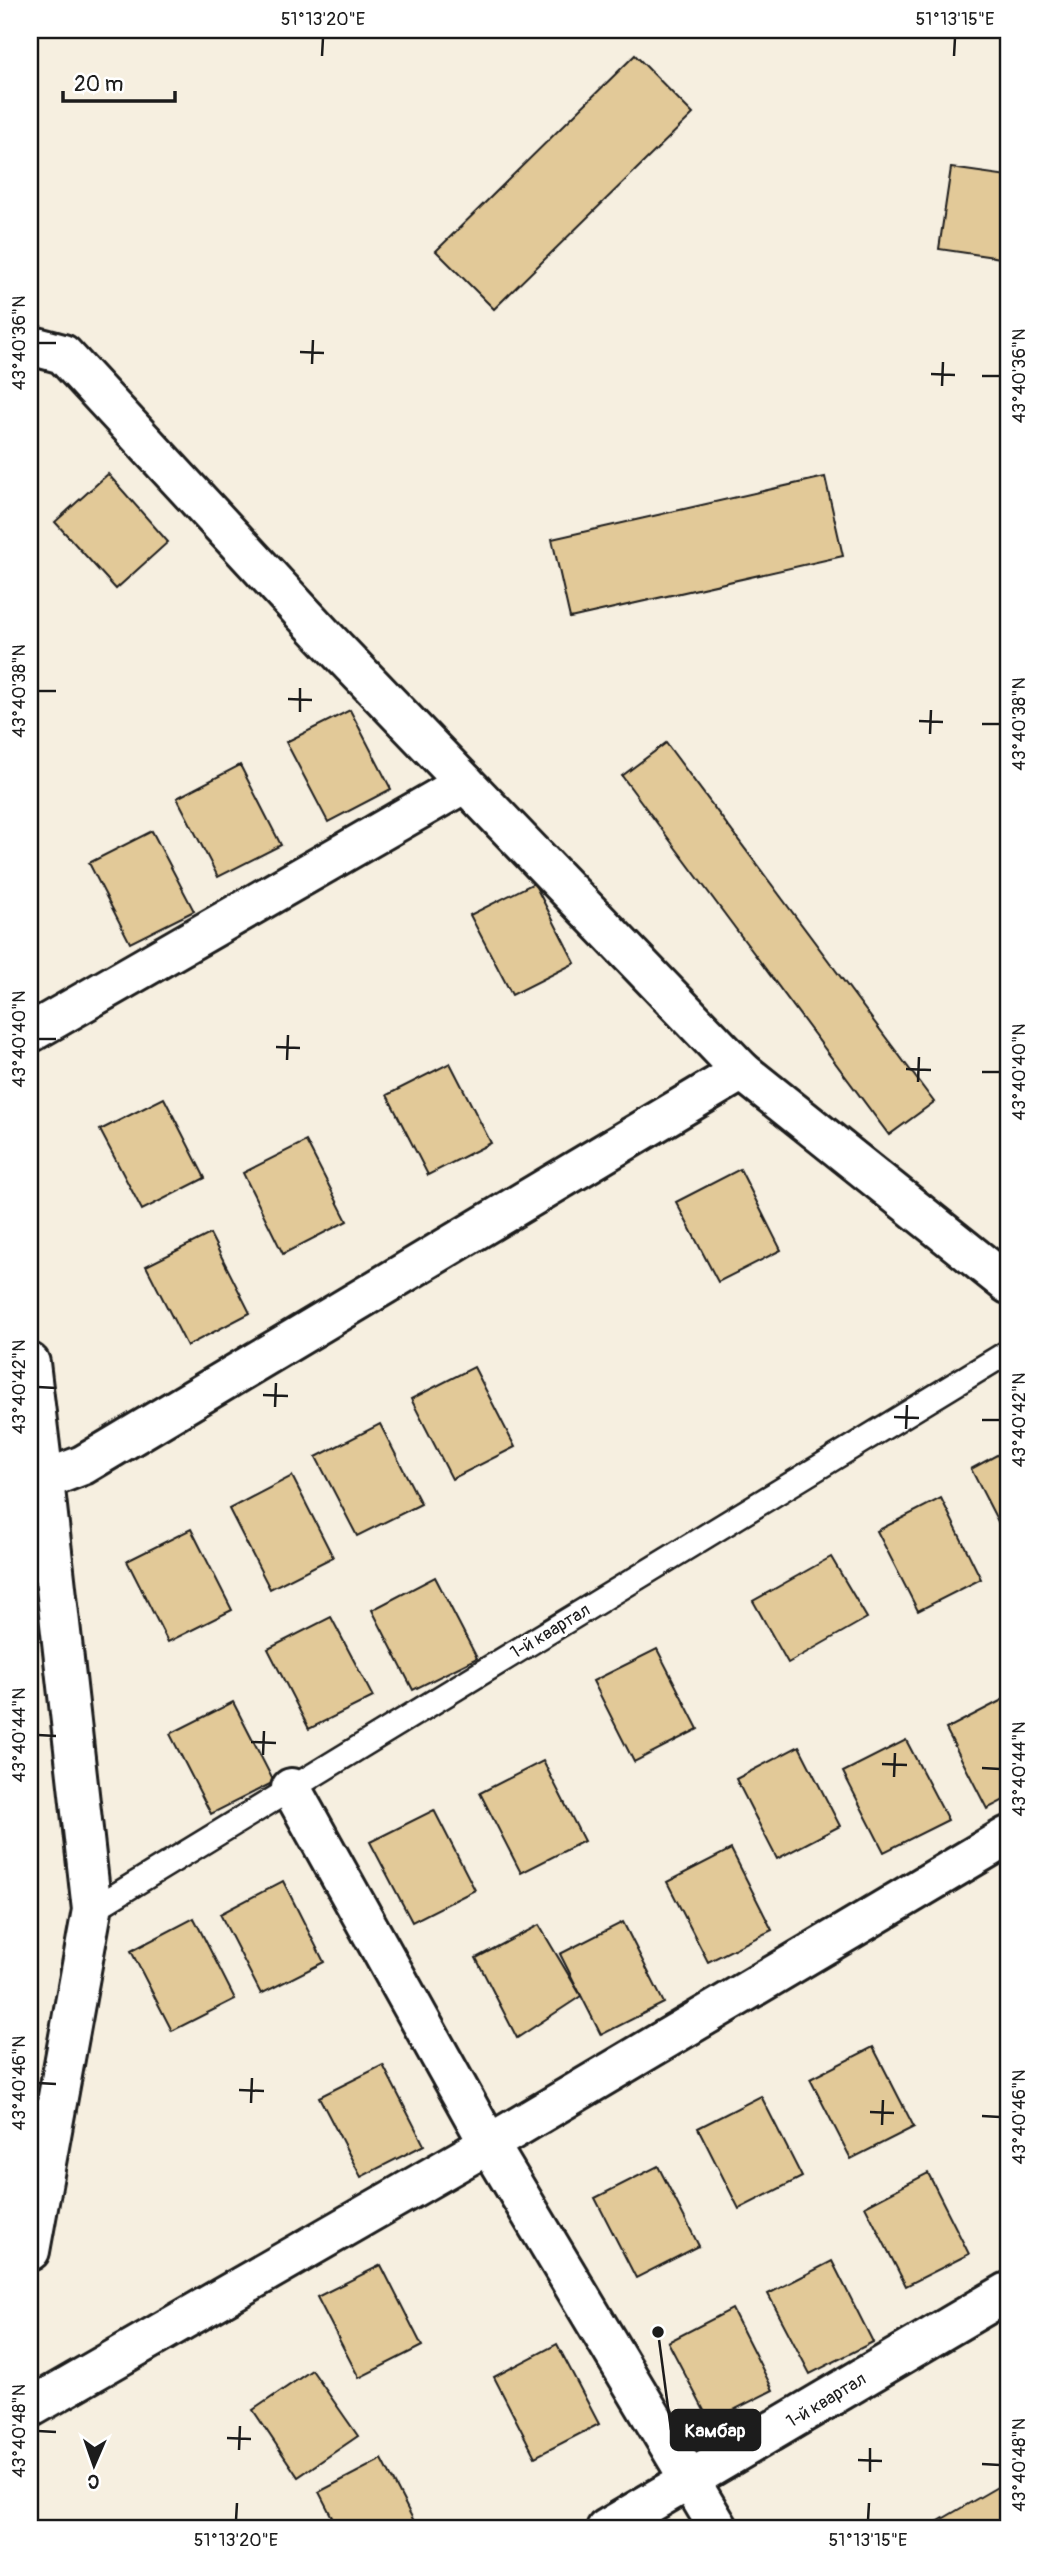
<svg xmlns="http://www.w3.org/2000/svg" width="1038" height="2559" viewBox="0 0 1038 2559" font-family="Pangolin,sans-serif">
<rect width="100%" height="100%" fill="#f6efe0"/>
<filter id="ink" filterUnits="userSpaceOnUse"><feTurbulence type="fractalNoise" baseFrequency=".0143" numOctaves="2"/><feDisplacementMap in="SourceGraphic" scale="14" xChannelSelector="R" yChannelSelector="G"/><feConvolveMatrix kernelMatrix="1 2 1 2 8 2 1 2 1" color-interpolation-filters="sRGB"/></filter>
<g filter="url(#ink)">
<!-- building -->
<g fill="#e2c998" stroke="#1c1c1c" stroke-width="2">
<path d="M886 30H932L931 37Z"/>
<path d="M635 55 693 114 494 309 436 251Z"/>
<path d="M951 168 1008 176V259L939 249Z"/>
<path d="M108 474 168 542 116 589 55 522Z"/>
<path d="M825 477 843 556 570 618 552 539Z"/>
<path d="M350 710 391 789 328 822 286 742Z"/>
<path d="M666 743 934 1102 889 1135 622 776Z"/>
<path d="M240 765 281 845 218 877 177 798Z"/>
<path d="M152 831 194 911 130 943 89 863Z"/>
<path d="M534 883 575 963 512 995 470 915Z"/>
<path d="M450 1063 491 1143 428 1175 387 1095Z"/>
<path d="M164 1098 205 1178 142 1210 100 1130Z"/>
<path d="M306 1141 347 1221 283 1254 243 1173Z"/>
<path d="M740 1169 781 1250 718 1282 676 1202Z"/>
<path d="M210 1234 250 1313 187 1346 146 1266Z"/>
<path d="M474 1367 515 1447 452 1479 411 1399Z"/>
<path d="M380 1424 421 1504 357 1536 316 1457Z"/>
<path d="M1008 1449V1541L971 1469Z"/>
<path d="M292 1476 333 1557 270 1589 229 1509Z"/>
<path d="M941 1498 981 1579 918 1611 877 1531Z"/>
<path d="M191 1529 232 1610 168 1642 127 1561Z"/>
<path d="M831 1557 867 1618 788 1663 753 1601Z"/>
<path d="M435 1577 477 1658 413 1690 372 1610Z"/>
<path d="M331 1617 373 1697 309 1729 268 1649Z"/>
<path d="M657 1649 698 1729 634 1762 593 1681Z"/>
<path d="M1008 1697V1798L987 1809 946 1729Z"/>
<path d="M233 1702 274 1782 211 1814 170 1734Z"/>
<path d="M906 1740 948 1820 884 1852 843 1772Z"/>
<path d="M799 1746 840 1826 777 1859 736 1779Z"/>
<path d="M543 1761 584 1841 521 1873 480 1793Z"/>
<path d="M434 1810 475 1890 412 1922 370 1842Z"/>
<path d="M731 1849 772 1930 708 1962 667 1882Z"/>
<path d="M283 1881 324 1962 261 1994 220 1914Z"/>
<path d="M194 1918 235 1999 172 2031 131 1951Z"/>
<path d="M623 1922 664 2003 601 2035 560 1954Z"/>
<path d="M539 1925 581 1996 517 2038 476 1958Z"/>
<path d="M873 2047 914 2127 851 2159 810 2079Z"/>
<path d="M383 2065 424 2145 361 2177 319 2097Z"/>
<path d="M761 2096 802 2177 739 2209 698 2128Z"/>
<path d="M658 2166 699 2246 636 2278 595 2198Z"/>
<path d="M928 2173 969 2254 906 2286 865 2206Z"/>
<path d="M832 2261 873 2342 810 2374 768 2294Z"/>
<path d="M381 2265 422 2346 359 2378 317 2297Z"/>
<path d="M732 2309 773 2390 710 2422 668 2342Z"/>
<path d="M557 2344 599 2424 535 2457 494 2377Z"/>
<path d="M312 2370 358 2436 298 2477 253 2410Z"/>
<path d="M382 2459 418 2529H338L319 2492Z"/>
<path d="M999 2486 1008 2502V2529H925Z"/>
</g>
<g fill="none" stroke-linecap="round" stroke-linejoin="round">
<!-- lane casing -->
<g stroke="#1c1c1c" stroke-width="28">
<path id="lane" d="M92 1910 1008 1352"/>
</g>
<!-- street casing -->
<g stroke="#1c1c1c" stroke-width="44">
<g id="street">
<path d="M30 350 37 347 63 354 322 634 742 1071"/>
<path d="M30 1033 465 783"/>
<path d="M30 1363 44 1480"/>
<path d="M291 1788 489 2144 719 2529"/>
<path d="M30 2251 92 1910 44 1480 83 1465 742 1071 1008 1284"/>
<path d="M30 2408 489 2144 1008 1836"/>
<path d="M606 2529 1008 2292"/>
</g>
</g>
<!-- lane -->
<use href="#lane" stroke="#fff" stroke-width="23"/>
<!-- street -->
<use href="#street" stroke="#fff" stroke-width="38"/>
</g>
</g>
<!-- ticks -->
<path fill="none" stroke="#1c1c1c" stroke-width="2.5" d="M322 56 323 38M954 56 955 38M38 343H56M300 352 324 353M312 364 313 340M931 374 955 375M982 376H1000M942 386 943 362M38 691H56M288 699 312 700M300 712V688M919 721 943 722M982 724H1000M930 734 931 710M38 1039H56M276 1047 300 1048M287 1060 288 1035M906 1069 931 1070M982 1072H1000M918 1082 919 1057M38 1387 56 1388M263 1395 288 1396M275 1407 276 1383M894 1417 919 1418M982 1420H1000M906 1429 907 1405M38 1735 56 1736M251 1742 276 1743M263 1755 264 1731M882 1764 907 1765M982 1768 1000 1769M894 1777 895 1753M38 2083 56 2084M239 2090 264 2091M251 2103 252 2078M870 2112 894 2113M982 2116 1000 2117M882 2125 883 2100M38 2431 56 2432M227 2438 251 2439M239 2450 240 2426M858 2460 882 2461M982 2464 1000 2465M870 2472V2448M236 2520 237 2503M868 2520 869 2503"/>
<g text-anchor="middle" stroke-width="6" stroke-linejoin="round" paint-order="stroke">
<!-- street labels -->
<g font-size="18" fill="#1c1c1c" stroke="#fff">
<text transform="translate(550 1631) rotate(-31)" y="6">1-й квартал</text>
<text transform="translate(826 2400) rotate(-31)" y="6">1-й квартал</text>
</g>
</g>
<!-- callouts -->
<path fill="none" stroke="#1c1c1c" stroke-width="2.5" d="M658 2332L671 2430"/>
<circle fill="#1c1c1c" stroke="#fff" stroke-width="2.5" cx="658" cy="2332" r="7"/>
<rect fill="#1c1c1c" stroke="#1c1c1c" stroke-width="2.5" x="671" y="2410" width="89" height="40" rx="7"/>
<g font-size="19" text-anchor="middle" font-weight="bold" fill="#fff">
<text x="715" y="2437">Камбар</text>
</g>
<!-- margin -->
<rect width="1038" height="2559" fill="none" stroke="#fff" stroke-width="77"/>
<!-- north arrow -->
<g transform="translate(94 2465) rotate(182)" stroke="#ffffff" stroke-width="5" paint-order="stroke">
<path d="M0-5L12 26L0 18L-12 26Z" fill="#1c1c1c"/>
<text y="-10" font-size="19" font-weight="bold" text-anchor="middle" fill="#1c1c1c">С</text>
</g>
<!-- scale -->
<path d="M63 91v10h112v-10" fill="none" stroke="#1c1c1c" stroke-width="3.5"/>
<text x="74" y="91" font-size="21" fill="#1c1c1c" stroke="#ffffff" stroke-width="5" paint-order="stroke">20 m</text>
<rect x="38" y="38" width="962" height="2482" fill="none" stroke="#1c1c1c" stroke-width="2.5"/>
<g font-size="18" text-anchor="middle" fill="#1c1c1c">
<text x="323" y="25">51°13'20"E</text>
<text x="955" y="25">51°13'15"E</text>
<text transform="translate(19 343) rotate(-90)" y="6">43°40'36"N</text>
<text transform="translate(1019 376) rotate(-90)" y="6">43°40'36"N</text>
<text transform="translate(19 691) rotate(-90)" y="6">43°40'38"N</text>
<text transform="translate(1019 724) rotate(-90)" y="6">43°40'38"N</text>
<text transform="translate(19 1039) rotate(-90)" y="6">43°40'40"N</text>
<text transform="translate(1019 1072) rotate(-90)" y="6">43°40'40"N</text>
<text transform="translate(19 1387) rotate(-90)" y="6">43°40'42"N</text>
<text transform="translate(1019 1420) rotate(-90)" y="6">43°40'42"N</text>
<text transform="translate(19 1735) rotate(-90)" y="6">43°40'44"N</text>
<text transform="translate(1019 1769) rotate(-90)" y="6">43°40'44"N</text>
<text transform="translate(19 2083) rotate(-90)" y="6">43°40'46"N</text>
<text transform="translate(1019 2117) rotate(-90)" y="6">43°40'46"N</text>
<text transform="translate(19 2431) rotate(-90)" y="6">43°40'48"N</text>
<text transform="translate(1019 2465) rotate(-90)" y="6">43°40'48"N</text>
<text x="236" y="2546">51°13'20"E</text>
<text x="868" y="2546">51°13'15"E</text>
</g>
</svg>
